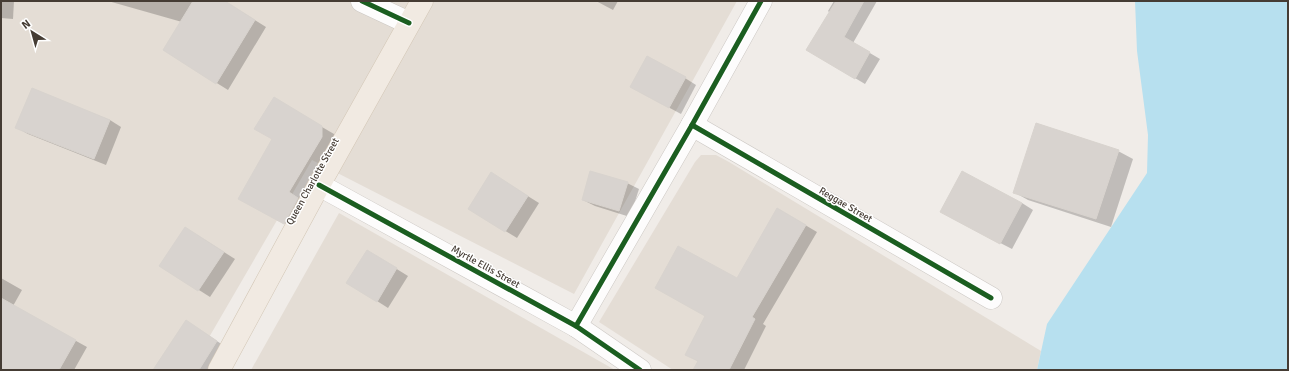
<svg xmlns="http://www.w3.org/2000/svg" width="1289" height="371" viewBox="0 0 1289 371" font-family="Signika,sans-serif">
<rect width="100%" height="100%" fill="#f0ece8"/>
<!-- residential -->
<g fill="#e4ddd5">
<path d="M1 1H737L574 294 312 160 190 370H1Z"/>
<path d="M701 155H716L729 162 1041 351 1037 370H673L599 322 695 162Z"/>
<path d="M339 213 615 370H251Z"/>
</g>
<!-- water -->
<path fill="#b7e0ef" d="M1135 1H1288V370H1037L1047 324 1147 173 1148 135 1137 51Z"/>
<!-- shadow -->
<g fill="#0003">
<path d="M1 1H14L13 19 1 18Z"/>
<path d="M108 1H224L266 27 228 90 164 50 182 22Z"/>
<path d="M596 1H618L613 10Z"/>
<path d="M834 1H877L853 43 880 59 865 84 808 50 830 13 828 11Z"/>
<path d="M685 78 696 85 681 114 642 93Z"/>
<path d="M32 90 110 120 121 127 106 165 28 134 17 128Z"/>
<path d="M274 99 334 134V144L296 230 240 198 273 139Z"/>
<path d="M1118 151 1133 159 1111 227 1028 200 1014 192Z"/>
<path d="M502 180 539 203 517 238 469 209Z"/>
<path d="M627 183 639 189 630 217 595 206 583 200Z"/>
<path d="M1022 203 1033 210 1012 249 952 218Z"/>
<path d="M778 209 817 232 763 324 766 326 744 370H717L686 355 706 316 737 280Z"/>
<path d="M197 235 235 259 210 297 161 266Z"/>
<path d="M379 258 408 276 388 308 377 301Z"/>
<path d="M1 278 22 290 13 306 87 347 74 370H5L1 328Z"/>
<path d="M192 325 223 345 208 370H167Z"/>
</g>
<!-- building -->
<g fill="#d8d3cf" stroke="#d8d3ce">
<path d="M193 1H225L255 20 216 84 163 50Z"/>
<path d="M836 1H864L844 37 870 52 855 79 806 50Z"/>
<path d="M647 56 686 77 669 108 630 87Z"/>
<path d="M32 88 110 120 94 159 15 128Z"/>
<path d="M274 97 322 126V137L289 192 298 198 284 224 238 199 272 139 254 129Z"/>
<path d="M1036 123 1119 150 1096 219 1013 193Z"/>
<path d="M590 171 628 182 619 211 582 200Z"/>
<path d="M962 171 1022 203 1000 244 940 212Z"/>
<path d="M491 172 528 196 505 232 468 209Z"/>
<path d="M777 208 806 225 752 317 755 319 729 370H693L698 361 685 355 705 316 655 288 678 246 737 278Z"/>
<path d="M185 227 224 252 198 291 159 266Z"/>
<path d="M367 250 397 268 377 302 346 283Z"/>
<path d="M1 298 76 340 59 370H1Z"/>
<path d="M186 320 217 341 199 370H153Z"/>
</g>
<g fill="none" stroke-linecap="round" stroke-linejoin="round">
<!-- minor casing -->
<g stroke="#ccc8c4" stroke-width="23">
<g id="minor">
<path d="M362 1 409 23"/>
<path d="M692 125 991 298"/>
<path d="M319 185 576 326 640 370"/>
<path d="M576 326 692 125 761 1"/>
</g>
</g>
<!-- major casing -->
<g stroke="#d2c6b5" stroke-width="23">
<path id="major" d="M219 370 319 185 422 1"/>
</g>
<!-- minor -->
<use href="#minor" stroke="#fdfcfc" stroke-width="22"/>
<!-- major -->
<use href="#major" stroke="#f1eae2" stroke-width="22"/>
<!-- cycleway casing -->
<g stroke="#fff" stroke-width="8">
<g id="cycleway">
<path d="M362 1 409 23"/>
<path d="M692 125 991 298"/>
<path d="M319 185 576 326 640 370"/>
<path d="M576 326 692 125 761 1"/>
</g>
</g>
<!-- cycleway -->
<use href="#cycleway" stroke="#1b5e20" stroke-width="5"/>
</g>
<g text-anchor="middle" stroke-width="3" stroke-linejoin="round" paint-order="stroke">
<!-- street labels -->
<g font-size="10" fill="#453c34" stroke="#fff">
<text transform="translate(312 181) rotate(-61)" y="4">Queen Charlotte Street</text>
<text transform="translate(846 204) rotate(30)" y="4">Reggae Street</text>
<text transform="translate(486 266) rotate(29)" y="4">Myrtle Ellis Street</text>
</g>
</g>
<!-- border -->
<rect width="1289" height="371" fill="none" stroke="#453c34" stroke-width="4"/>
<!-- north arrow -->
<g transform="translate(32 32) rotate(323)" stroke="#ffffff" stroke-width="3" paint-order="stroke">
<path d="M0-3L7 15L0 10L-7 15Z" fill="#453c34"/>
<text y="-6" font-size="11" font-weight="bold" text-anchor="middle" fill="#453c34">N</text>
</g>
</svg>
